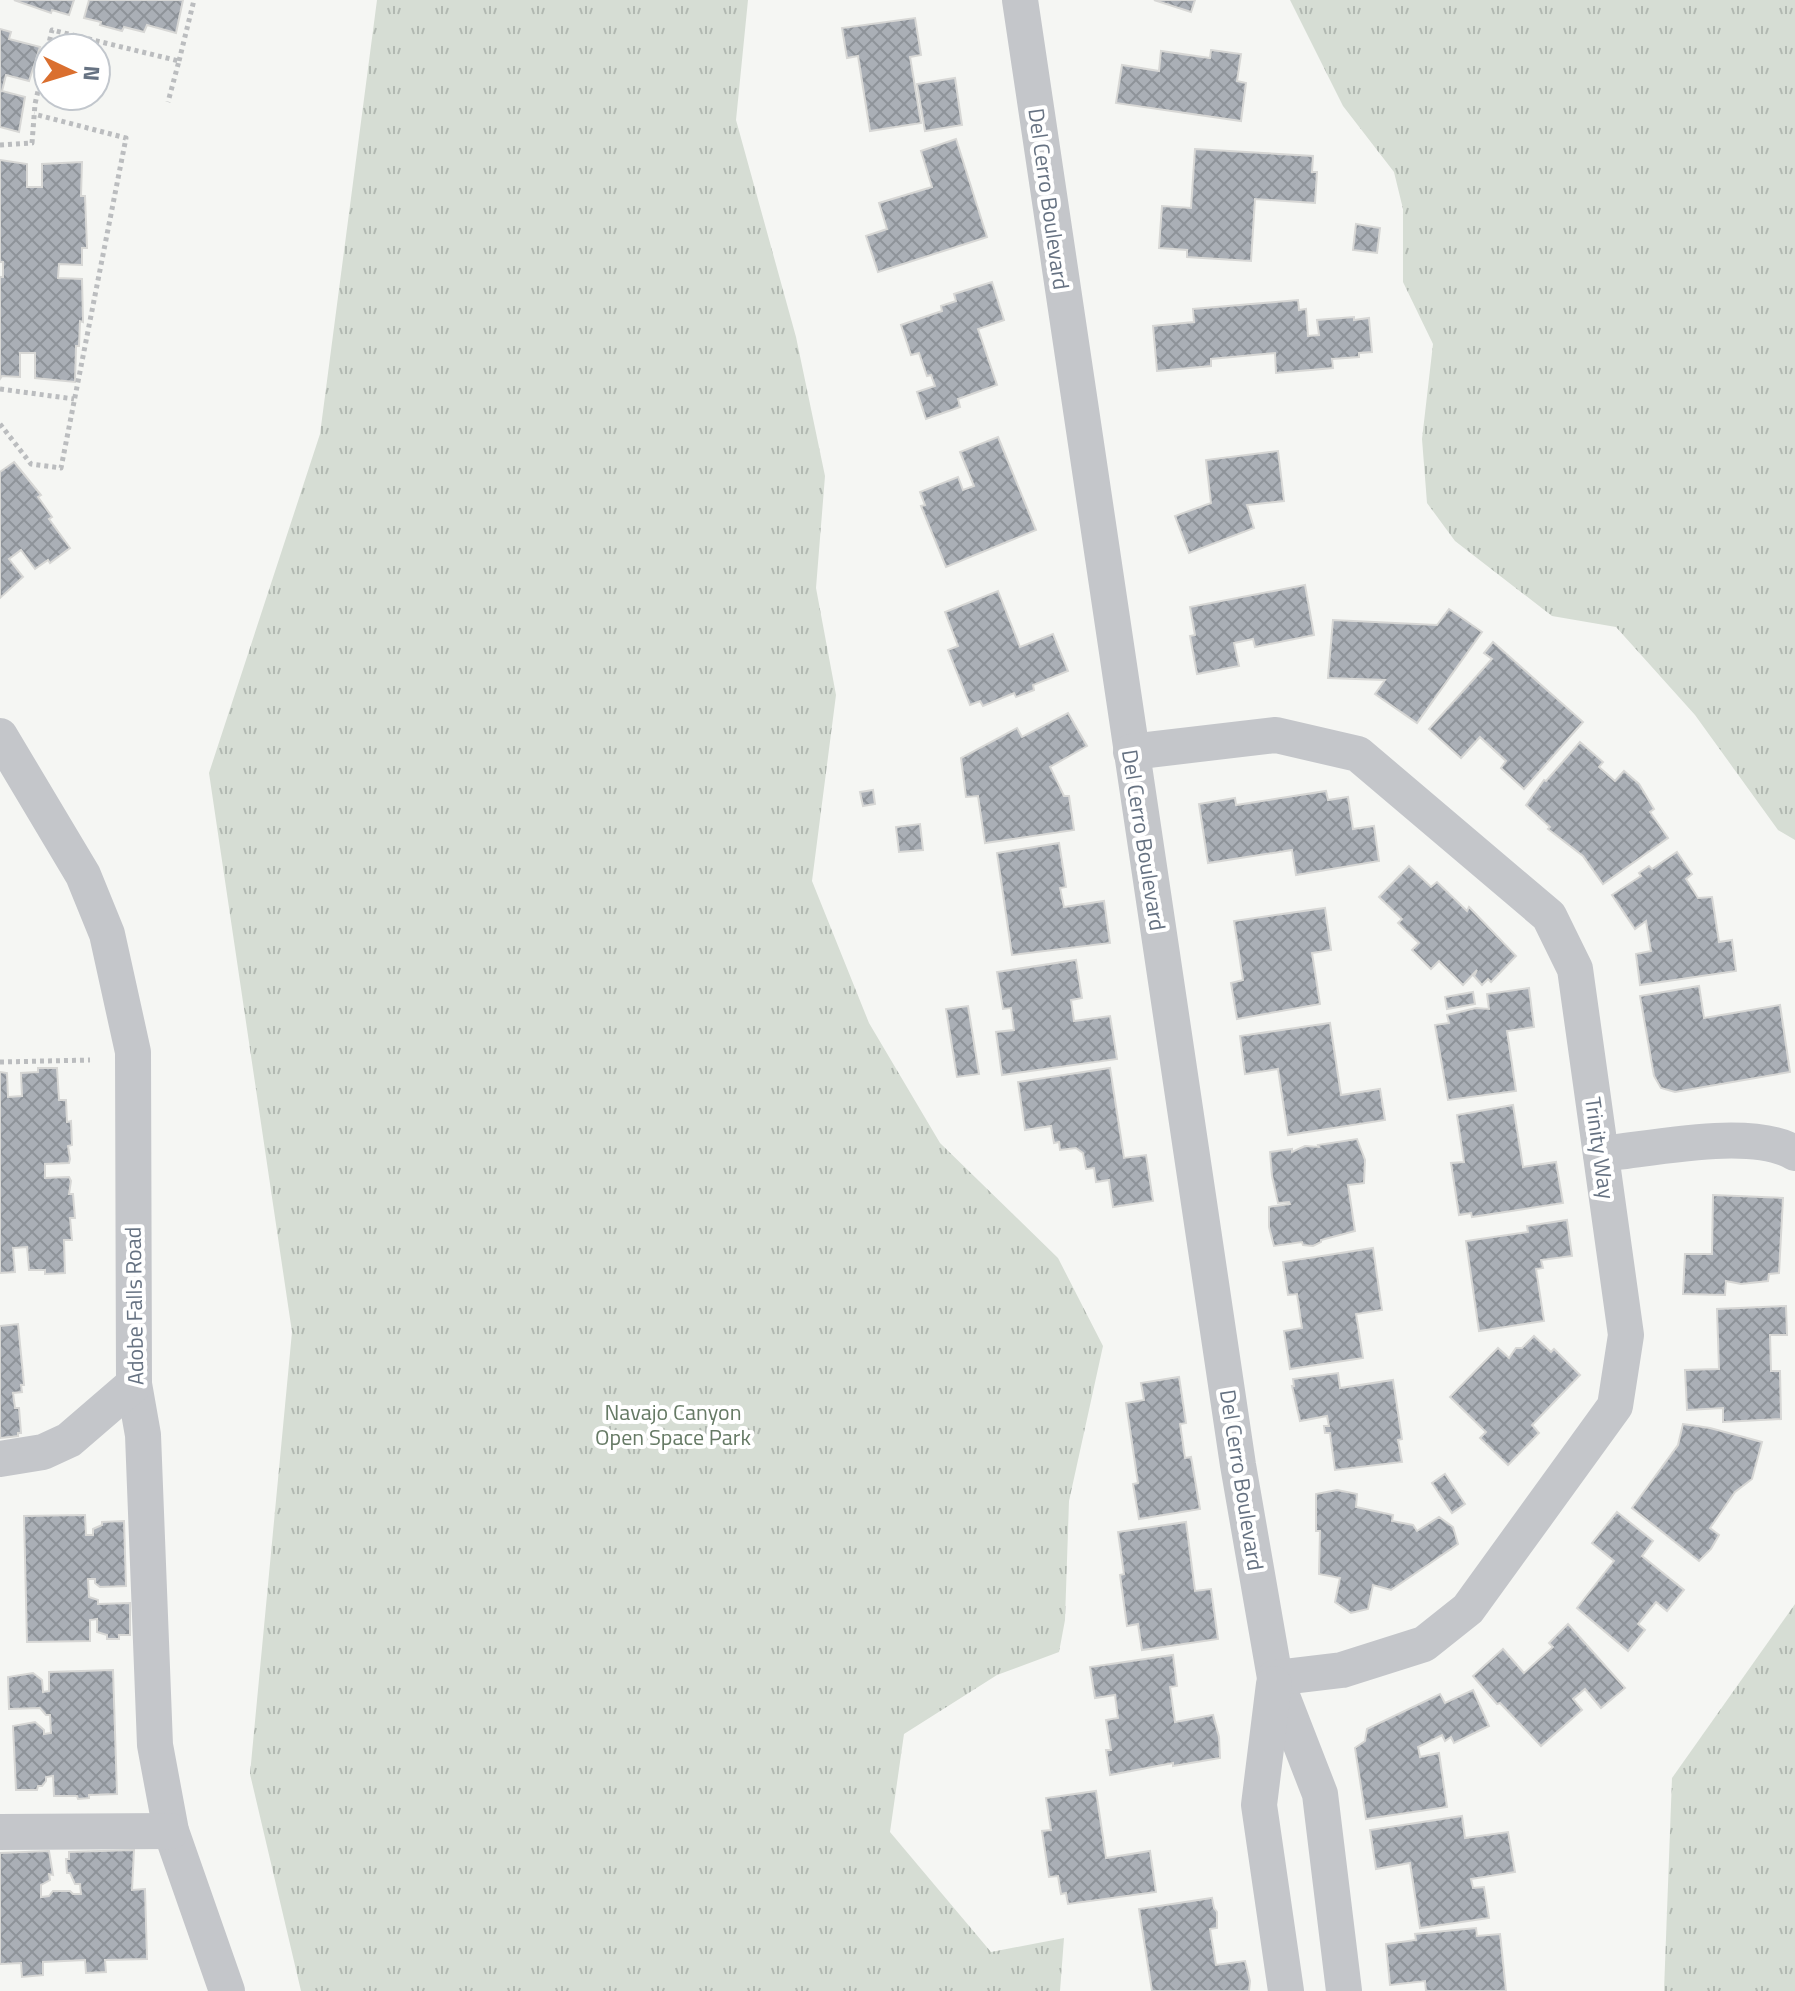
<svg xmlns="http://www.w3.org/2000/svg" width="1795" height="1991" viewBox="0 0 1795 1991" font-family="'Titillium Web',sans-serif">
<defs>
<pattern id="park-tufts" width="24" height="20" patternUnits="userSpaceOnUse" patternTransform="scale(2)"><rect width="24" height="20" fill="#d6ddd4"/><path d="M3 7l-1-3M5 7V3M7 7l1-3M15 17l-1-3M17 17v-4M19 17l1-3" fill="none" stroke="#b1b8b1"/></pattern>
<pattern id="building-cross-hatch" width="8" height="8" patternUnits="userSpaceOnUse" patternTransform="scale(2)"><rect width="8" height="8" fill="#aaafb6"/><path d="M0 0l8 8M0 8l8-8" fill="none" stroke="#8e9399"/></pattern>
</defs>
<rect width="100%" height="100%" fill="#f5f6f3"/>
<!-- park -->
<g fill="url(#park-tufts)">
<path d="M377 0H748L736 120 796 337 825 476 816 588 836 695 812 881 869 1023 940 1143 1058 1258 1103 1346 1069 1501 1065 1620 1059 1652 997 1675 904 1734 890 1832 991 1952 1064 1938 1060 1991H301L250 1774 292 1332 209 773 320 434Z"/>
<path d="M1290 0H1795V840L1778 830 1695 715 1616 627 1552 616 1455 541 1427 503 1422 439 1433 344 1403 282V209L1394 172 1343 106Z"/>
<path d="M1795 1604V1991H1664L1672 1778Z"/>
</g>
<!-- building -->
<g fill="url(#building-cross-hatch)" stroke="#d7d7d5" stroke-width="2">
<path d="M14 0H74L69 15 52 10 51 13Z"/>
<path d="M89 0H183L176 33 147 25 144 32 124 27 122 31 100 25 101 22 84 18Z"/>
<path d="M1154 0H1195L1191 12Z"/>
<path d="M915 18 921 55 910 57 921 123 870 131 858 56 847 58 842 28Z"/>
<path d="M0 29 11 32 9 39 40 47 29 81 6 75 2 91 25 97 19 132 0 127Z"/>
<path d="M1211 50 1241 54 1237 81 1246 83 1241 121 1116 103 1122 65 1159 71 1161 51 1210 58Z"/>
<path d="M955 78 962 125 925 131 917 84Z"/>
<path d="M956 139 987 237 878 272 866 236 887 229 879 203 932 187 921 151Z"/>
<path d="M1195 149 1313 156 1312 172H1317L1315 203 1255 199 1251 261 1187 257V250L1159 248 1162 206 1191 208Z"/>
<path d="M0 160 27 164V187H42V164L82 162 81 196H85L87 248H82V265L59 264 58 278 82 279 83 322 80 321 79 346H76L75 382 35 378V353H20V377L2 376 0 379V277H3V262H0Z"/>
<path d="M1356 224 1380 228 1377 253 1353 250Z"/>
<path d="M992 282 1004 320 978 329 997 385 958 399 960 407 926 419 917 392 935 386 931 375 927 376 919 353 911 355 901 325 942 311 941 306 956 301 954 294Z"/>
<path d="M1298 300 1299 310 1306 309 1308 336 1319 335 1317 320 1354 317V320L1369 318 1372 352 1359 353V357L1332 359 1333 368 1276 373 1275 353 1211 359V366L1157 371 1153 326 1194 322 1193 309Z"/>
<path d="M998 437 1036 530 946 567 921 506 925 505 920 492 958 477 963 490 974 486 960 452Z"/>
<path d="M1278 451 1284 501 1247 505 1254 528 1189 553 1175 516 1211 503 1206 460Z"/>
<path d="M14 462 41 495 38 497 52 517 49 519 70 548 50 563 48 560 35 569 21 550 9 559 23 577 0 598V472Z"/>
<path d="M1305 585 1314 635 1255 647 1253 639 1234 643 1239 666 1197 674 1190 636 1195 635 1190 607Z"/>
<path d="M998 591 1020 647 1053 634 1068 671 1033 685 1034 690 1016 697 1014 693 983 706 980 701 970 705 948 650 958 646 945 612Z"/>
<path d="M1449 609 1482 632 1417 723 1375 694 1385 680 1328 678 1333 620 1437 625Z"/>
<path d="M1493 642 1583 722 1524 789 1501 768 1506 761 1480 737 1461 758 1429 729 1492 659 1484 653Z"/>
<path d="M1068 713 1087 746 1050 767 1064 796H1069L1074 830 985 843 978 796 966 797 961 758 1017 728 1022 737Z"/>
<path d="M1580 742 1603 762 1599 767 1615 781 1624 771 1639 784 1654 809 1650 812 1668 838 1603 884 1583 856 1548 829 1550 827 1526 805 1544 780 1546 781Z"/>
<path d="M873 790 875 804 863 806 860 792Z"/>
<path d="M1326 791 1328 800 1348 797 1353 829 1374 826 1379 861 1296 875 1292 850 1208 863 1199 804 1235 798 1236 805Z"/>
<path d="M920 824 923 850 899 852 896 827Z"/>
<path d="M1059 843 1066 887 1060 888 1064 907 1104 901 1110 943 1012 955 997 853Z"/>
<path d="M1677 852 1692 874 1686 879 1698 898 1712 897 1719 942 1732 940 1736 971 1640 985 1636 954 1651 951 1646 921 1635 929 1612 895 1641 876 1639 873 1649 866 1652 869Z"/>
<path d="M1409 866 1431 887 1437 882 1467 911 1469 907 1516 956 1491 982 1488 979 1482 985 1474 976 1477 970 1463 985 1439 961 1431 969 1412 950 1419 943 1398 923 1402 919 1379 897Z"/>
<path d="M1325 908 1331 950 1312 953 1320 1004 1237 1019 1231 983 1243 980 1234 921Z"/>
<path d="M1076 960 1082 998 1071 1000 1074 1021 1110 1016 1117 1059 1002 1075 996 1032 1014 1030 1011 1008 1003 1009 997 972Z"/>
<path d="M1699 986 1704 1018 1780 1005 1790 1072 1675 1092 1661 1088 1654 1076 1640 996Z"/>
<path d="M1529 988 1534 1027 1507 1031 1516 1091 1448 1100 1435 1025 1449 1023 1447 1015 1476 1008 1489 1009 1487 994Z"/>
<path d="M1473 992 1475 1004 1447 1009 1445 997Z"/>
<path d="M968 1006 979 1074 957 1077 946 1009Z"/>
<path d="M1330 1023 1341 1095 1380 1089 1385 1120 1288 1135 1278 1069 1245 1074 1240 1036Z"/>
<path d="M38 1068H57L59 1100H66L67 1122 71 1121 72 1145 68 1146 70 1159 69 1163 45 1164V1178L69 1177 71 1181 69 1194H73L75 1218H70L72 1240H64L65 1273 45 1274V1270H29L27 1247 13 1248 15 1272 0 1273V1072L7 1073 8 1097 22 1096 21 1073 38 1072Z"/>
<path d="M1110 1068 1124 1158 1146 1155 1153 1201 1113 1207 1109 1180 1096 1182 1094 1168 1086 1169 1083 1153 1076 1148 1060 1150 1059 1142 1054 1143 1051 1126 1025 1130 1018 1082Z"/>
<path d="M1513 1105 1523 1167 1556 1162 1563 1203 1472 1217 1471 1213 1459 1215 1451 1163 1464 1162 1457 1115Z"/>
<path d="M1357 1139 1365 1160 1364 1183 1348 1185 1355 1231 1321 1240V1242L1313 1246 1303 1245 1302 1242 1274 1246 1269 1227V1207L1290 1204 1289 1202 1278 1203 1272 1176 1270 1152 1292 1149V1152L1305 1146 1319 1147 1318 1145Z"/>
<path d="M1713 1195 1783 1198 1779 1273 1769 1274 1768 1281 1741 1284 1726 1281 1725 1295 1683 1294 1685 1254H1712Z"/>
<path d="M1567 1220 1572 1256 1541 1260 1543 1268 1536 1269 1544 1321 1479 1331 1466 1241 1528 1232 1527 1226Z"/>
<path d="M1373 1248 1382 1310 1356 1314 1363 1358 1290 1369 1284 1331 1302 1328 1297 1294 1288 1295 1283 1262Z"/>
<path d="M1786 1306 1787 1335H1770L1771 1371H1780L1781 1419 1723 1422V1408L1687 1410 1685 1370 1719 1369 1717 1309Z"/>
<path d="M18 1324 24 1385H21L22 1392 13 1393 15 1408H19L21 1433H18V1436L0 1438V1326Z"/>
<path d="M1534 1336 1551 1352 1554 1349 1580 1375 1532 1425 1539 1433 1508 1465 1480 1438 1486 1432 1450 1397 1498 1348 1509 1358 1516 1348H1522Z"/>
<path d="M1338 1373 1340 1388 1393 1380 1402 1439 1398 1440 1402 1462 1335 1470 1330 1433H1325L1324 1426H1329L1327 1416 1300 1421 1292 1386H1294L1293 1379Z"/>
<path d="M1179 1377 1186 1423 1180 1424 1185 1458 1191 1457 1200 1509 1139 1519 1133 1484 1138 1483 1126 1403 1144 1400 1141 1383Z"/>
<path d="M1683 1424 1710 1428 1762 1442 1752 1479 1735 1492 1710 1528 1719 1535 1711 1549 1699 1561 1632 1508 1678 1445Z"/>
<path d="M1445 1474 1465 1504 1452 1513 1432 1483Z"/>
<path d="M1337 1490 1357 1494 1356 1507 1393 1515 1392 1521 1413 1525 1417 1531 1439 1517 1453 1527 1458 1544 1391 1590 1373 1585 1368 1609 1351 1613 1335 1602 1340 1578 1319 1574 1320 1531H1316V1494Z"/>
<path d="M1617 1512 1653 1541 1642 1556 1684 1590 1667 1611 1656 1602 1638 1624 1645 1630 1628 1651 1577 1608 1614 1561 1592 1543Z"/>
<path d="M85 1515 86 1535H93V1529L102 1525V1522L124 1521 126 1586 100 1587 95 1583V1579H88L89 1597 98 1600V1604L130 1603V1635H119V1639H107V1635L97 1632V1619L90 1620V1641L27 1642 24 1516Z"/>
<path d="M1186 1522 1195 1591 1211 1589 1218 1639 1142 1650 1138 1624 1127 1626 1120 1575 1124 1574 1118 1532Z"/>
<path d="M1568 1624 1625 1688 1601 1708 1585 1689 1573 1699 1582 1710 1541 1746 1500 1703 1497 1704 1473 1676 1503 1649 1524 1673 1553 1647 1549 1643Z"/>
<path d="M1173 1655 1177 1686 1170 1687 1175 1722 1213 1715 1219 1737 1220 1758 1173 1766V1763L1110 1775 1106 1750H1111L1106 1720 1118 1718 1115 1695 1095 1698 1090 1667Z"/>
<path d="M113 1670 117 1794 89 1795V1798L78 1799 77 1796H54L53 1776 46 1777V1781L42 1786H38L37 1790H16L13 1726 35 1722 44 1730V1734L51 1733 50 1715H46L40 1708 9 1709 8 1677 33 1673 42 1680 43 1692 49 1691V1672Z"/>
<path d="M1473 1690 1489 1726 1454 1743 1451 1737 1445 1741 1442 1735 1418 1747 1420 1757 1439 1753 1447 1807 1366 1819 1355 1748 1365 1741 1367 1729 1440 1694 1445 1703Z"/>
<path d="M1096 1791 1106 1858 1150 1851 1156 1892 1068 1904 1066 1893 1061 1894 1058 1876 1049 1877 1042 1831 1051 1830 1046 1798Z"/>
<path d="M1462 1816 1465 1838 1508 1832 1515 1872 1471 1879 1473 1888 1484 1887 1489 1918 1420 1928 1410 1863 1376 1869 1370 1830Z"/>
<path d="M134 1850 132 1890 145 1889 147 1959 105 1960 106 1972 86 1973 85 1960 43 1962V1975L22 1977 21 1963 0 1964V1853L49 1851 53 1875 49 1874 50 1880 41 1885V1897L49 1896 53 1891H70L73 1894H81L80 1884H75L70 1873H67L66 1859H69V1852Z"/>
<path d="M1212 1898 1214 1908 1217 1912V1928L1210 1929 1216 1965 1245 1961 1250 1981 1249 1991H1152L1139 1909Z"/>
<path d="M1476 1928 1477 1936 1500 1934 1506 1991H1426L1425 1981 1390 1985 1386 1944 1416 1940 1415 1934Z"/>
</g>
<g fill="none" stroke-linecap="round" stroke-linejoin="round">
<!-- path -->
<g stroke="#bbbdbf" stroke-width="5" stroke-dasharray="4 4" stroke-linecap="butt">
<path d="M179 61 194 0"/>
<path d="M0 145 32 143 35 104 52 30 179 61 168 102"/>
<path d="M0 389 74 399"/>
<path d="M0 424 31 464 61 468 126 138 34 114"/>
<path d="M0 1062 90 1060"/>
</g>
<!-- minor -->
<g stroke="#c4c6ca" stroke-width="36">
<path d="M1020 0 1238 1465 1275 1678 1320 1794 1344 1991"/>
<path d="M0 736 83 875 107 934 133 1052 134 1384 143 1435 155 1745 171 1831 227 1991"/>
<path d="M1131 752 1276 735 1358 754 1549 916 1575 969 1626 1335 1615 1406 1468 1609 1424 1644 1342 1670 1275 1678"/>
<path d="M1601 1154C1652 1149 1751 1127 1795 1153"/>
<path d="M0 1459 43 1452 69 1440 134 1384"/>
<path d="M1274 1684 1259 1805 1286 1991"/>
<path d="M0 1832 171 1831"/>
</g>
</g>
<g text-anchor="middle" stroke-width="8" stroke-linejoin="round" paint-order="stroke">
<!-- street labels -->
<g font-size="22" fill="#667282" stroke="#fff">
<text transform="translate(1049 199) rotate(82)" y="8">Del Cerro Boulevard</text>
<text transform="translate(1144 840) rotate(81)" y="8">Del Cerro Boulevard</text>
<text transform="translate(1600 1148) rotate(82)" y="8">Trinity Way</text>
<text transform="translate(134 1306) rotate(-91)" y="8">Adobe Falls Road</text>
<text transform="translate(1242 1480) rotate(81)" y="8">Del Cerro Boulevard</text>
</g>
<!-- park labels -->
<g font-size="22" fill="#667a65" stroke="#fff">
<text x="673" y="1420">Navajo Canyon<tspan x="673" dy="25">Open Space Park</tspan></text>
</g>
</g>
<!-- north arrow -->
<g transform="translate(72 72) rotate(94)"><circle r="38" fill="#ffffff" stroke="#c2c7cd" stroke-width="2"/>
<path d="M0-6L14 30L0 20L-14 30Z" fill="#da6f2f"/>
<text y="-12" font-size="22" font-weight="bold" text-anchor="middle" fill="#667282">N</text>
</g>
</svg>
